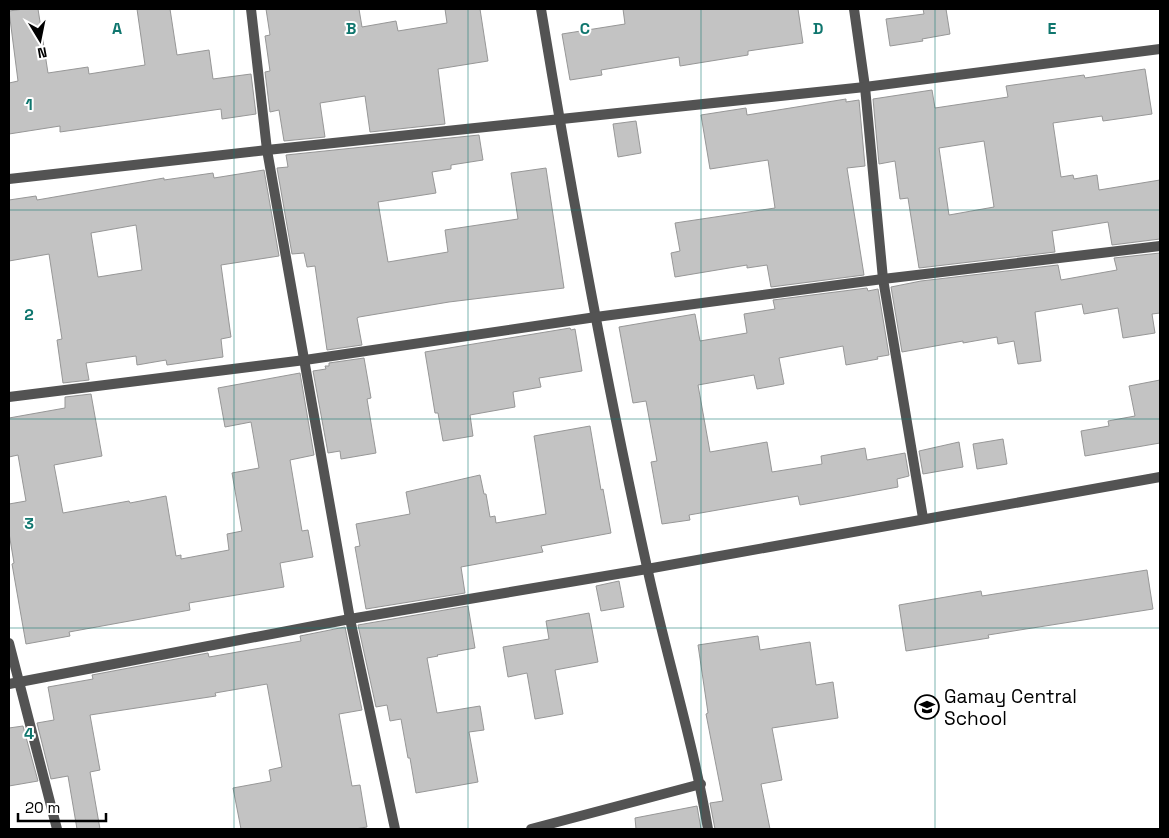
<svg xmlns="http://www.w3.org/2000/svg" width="1169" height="838" viewBox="0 0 1169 838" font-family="'Space Grotesk',sans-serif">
<rect width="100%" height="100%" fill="#fff"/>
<!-- building -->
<g fill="#c3c3c3" stroke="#979797" fill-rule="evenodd">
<path d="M24 9H38L48 73 88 67 89 74 145 65 137 9H170L177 55 209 50 213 79 251 74 256 114 222 119 221 109 60 132V126L9 134V83L18 81 9 11Z"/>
<path d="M266 9H359L362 27 396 21 398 31 447 23 445 9H480L488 61 438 69 445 124 370 132 365 96 320 103 325 137 284 141 279 110 270 112 265 72 270 71 265 36 270 35Z"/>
<path d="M623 9H798L803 43 748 51V55L680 66 679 57 601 70 602 75 570 80 562 34 625 24Z"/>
<path d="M923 9H946L950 34 922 39 923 41 890 46 886 19 924 14Z"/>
<path d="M1145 69 1152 114 1103 121 1102 116 1053 123 1061 177 1073 175 1074 179 1097 175 1099 190 1160 180V239L1112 245 1108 222 1052 231 1055 252 919 268 908 198 900 199 895 161 879 164 873 99 932 90 935 108 1008 97 1006 86 1084 75 1085 78ZM984 141 994 207 949 215 939 148Z"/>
<path d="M846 99V102L859 100 865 166 847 168 864 275 771 287 767 265 747 268V265L675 277 671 253 680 251 675 223 775 208 768 160 710 169 701 115 746 108 747 115Z"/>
<path d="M636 121 641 153 618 157 613 124Z"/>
<path d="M479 135 483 160 451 165V169L432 172 436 193 378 202 388 262 448 252 445 230 518 219 511 173 546 168 564 288 449 302 359 317 357 318 362 345 327 350 315 266 307 267 304 253 292 254 277 168 288 167 286 155Z"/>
<path d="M264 170 279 256 221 265 231 337 221 339 223 357 167 365 166 360 137 365 136 356 86 363 89 380 63 383 57 340 62 339 49 254 9 261V200L36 196 37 200 164 178V180L213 173 214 178ZM136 225 142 270 98 277 91 233Z"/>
<path d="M1160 253V313L1152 314 1155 333 1123 338 1118 308 1084 314 1082 304 1035 312 1041 361 1018 364 1014 341 998 344 997 337 963 343V341L902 352 891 287 921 281 1058 265 1061 280 1117 270 1114 258Z"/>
<path d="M867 288 868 291 878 289 889 355 877 357 878 359 846 365 843 346 779 358 784 384 757 389 754 375 698 385 710 452 767 442 772 472 822 464 821 456 865 448 867 460 905 453 909 476 897 479 898 487 845 497 800 505 798 496 689 515 690 520 662 524 651 462 657 461 646 401 633 403 619 327 695 314 700 341 747 333 744 314 775 309 773 300Z"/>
<path d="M570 328 571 330 575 329 582 371 539 378 541 387 513 392 515 407 470 415 473 436 443 441 438 413H435L425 352Z"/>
<path d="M364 358 371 398 367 399 376 453 341 459 340 451 328 453 313 371 326 369 325 366H329V363Z"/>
<path d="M300 373 314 455 290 460 302 531 308 530 313 557 280 563 284 587 189 603 190 610 69 632 70 636 26 644 12 564 14 563 9 533V504L26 501 18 455 9 457V418L65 408V397L91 394 102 456 54 465 63 513 129 501 130 503 166 496 176 556 181 555V559L229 550 227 534 242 531 232 473 259 468 251 422 225 427 218 388Z"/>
<path d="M1160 380V443L1085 456 1081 431 1109 426 1108 421 1135 416 1129 386Z"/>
<path d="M590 426 601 490 603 489 611 533 541 546 543 552 461 567 465 593 366 609 355 547 360 546 356 524 410 514 406 492 480 475 484 494H486L490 517 495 516 496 523 546 514 534 436Z"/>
<path d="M1003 439 1007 464 977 469 973 444Z"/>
<path d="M959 442 963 467 923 474 919 451Z"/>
<path d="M1147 570 1153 609 988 635 989 638 906 651 899 605 981 591 982 596Z"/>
<path d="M619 581 624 607 601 611 596 586Z"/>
<path d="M468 606 475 648 437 655 438 656 427 658 437 713 480 706 484 730 469 732 478 782 416 793 410 758H408L401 719 390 721 387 705 376 707 358 625Z"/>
<path d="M589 613 598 662 555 670 563 714 535 719 527 673 508 677 503 647 549 639 546 621Z"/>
<path d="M345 627 362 710 339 714 352 786 360 785 367 827 355 829H241L233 788 271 781 269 770 282 767 267 684 215 693 216 696 90 715 100 770 90 772 100 829H77L68 776 51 779 37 723 54 720 48 687 93 679 92 675 208 653 209 657 301 641 300 636Z"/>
<path d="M758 636 760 650 810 642 816 685 833 682 838 718 772 728 782 780 761 784 770 829H715L710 803 723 801 706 714 708 713 698 645Z"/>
<path d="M23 726 38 781 9 786V728Z"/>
<path d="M697 806 701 829H636L635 818Z"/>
</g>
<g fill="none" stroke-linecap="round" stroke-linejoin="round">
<!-- minor -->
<g stroke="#535353" stroke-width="10">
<path d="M251 9 267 150 350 619 395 829"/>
<path d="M541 9C572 196 606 382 647 567 666 655 693 741 708 829"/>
<path d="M854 9 865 87 883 279 923 518"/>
<path d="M9 179 267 150 865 87 1160 49"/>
<path d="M9 397 305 360 596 317 883 279 1160 246"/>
<path d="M9 643 57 829"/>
<path d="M9 684 350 619 647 569 1160 477"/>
<path d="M531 829 701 784"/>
</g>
</g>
<!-- grid -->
<path fill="none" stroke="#0f766e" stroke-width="1" stroke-opacity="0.55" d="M234 9V829M468 9V829M701 9V829M935 9V829M9 210H1160M9 419H1160M9 628H1160"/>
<!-- icons -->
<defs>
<g id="school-ring" transform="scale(1.25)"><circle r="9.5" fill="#fff" stroke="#000" stroke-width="1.5"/><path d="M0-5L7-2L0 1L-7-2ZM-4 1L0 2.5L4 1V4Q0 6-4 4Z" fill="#000"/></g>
</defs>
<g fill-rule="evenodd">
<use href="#school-ring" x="927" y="707"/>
</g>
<g text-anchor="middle" stroke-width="4" stroke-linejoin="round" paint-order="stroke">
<!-- poi labels -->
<g font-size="19" fill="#000" stroke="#fff" text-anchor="start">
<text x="944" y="703">Gamay Central<tspan x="944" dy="22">School</tspan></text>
</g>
</g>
<g font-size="16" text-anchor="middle" font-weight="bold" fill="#0f766e" stroke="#fff" stroke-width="4" stroke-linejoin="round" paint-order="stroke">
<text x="117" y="34">A</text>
<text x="351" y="34">B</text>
<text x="585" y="34">C</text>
<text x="818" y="34">D</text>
<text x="1052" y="34">E</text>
<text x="29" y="110">1</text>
<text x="29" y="320">2</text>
<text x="29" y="529">3</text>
<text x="29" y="739">4</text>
</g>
<!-- border -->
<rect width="1169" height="838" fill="none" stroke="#000000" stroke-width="20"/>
<!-- north arrow -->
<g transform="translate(40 40) rotate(170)" stroke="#ffffff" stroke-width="4" paint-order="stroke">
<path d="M0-4L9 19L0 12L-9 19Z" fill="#000000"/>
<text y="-8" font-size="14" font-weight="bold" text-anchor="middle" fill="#000000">N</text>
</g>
<!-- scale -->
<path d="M18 813v8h88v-8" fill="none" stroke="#000000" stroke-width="2.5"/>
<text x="25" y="813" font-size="15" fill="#000000" stroke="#ffffff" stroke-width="4" paint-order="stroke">20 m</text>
</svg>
